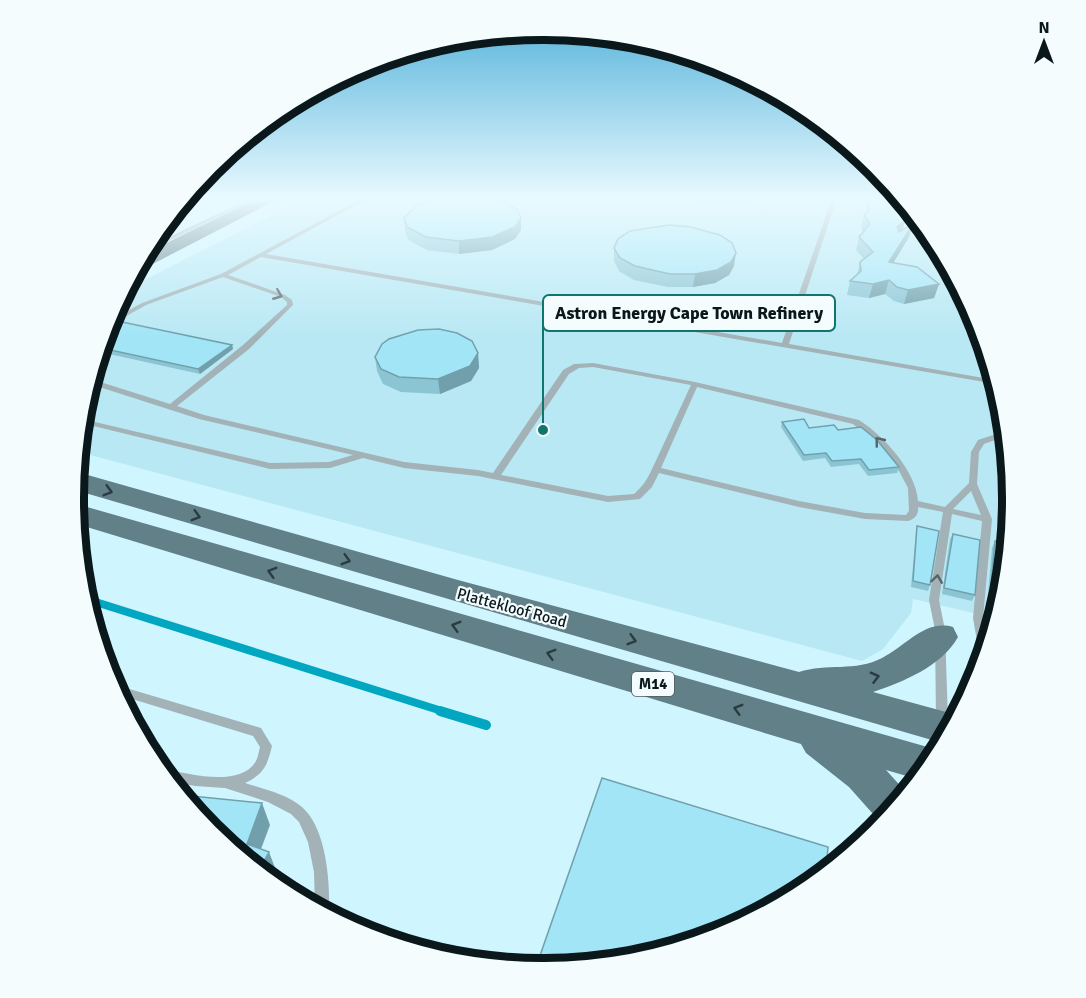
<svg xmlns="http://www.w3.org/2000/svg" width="1086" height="998" viewBox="0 0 1086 998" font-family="Signika,sans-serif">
<rect width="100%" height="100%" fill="#cff5ff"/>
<!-- built -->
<path fill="#b8e8f4" d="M305 198H899L933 239 976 320 1003 408 1012 499 1003 591 995 618 913 599 911 613 883 649 862 661 79 452 83 407 110 319 125 290Z"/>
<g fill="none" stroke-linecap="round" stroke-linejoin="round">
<!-- stream-far1 -->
<path stroke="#01a6c1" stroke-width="8" d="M86 599 445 712"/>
<!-- stream -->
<path stroke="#01a6c1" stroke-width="10" d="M440 711 486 725"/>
<!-- service -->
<g fill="#a2b2b6" fill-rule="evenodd">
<path d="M251 198H257L146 252 148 247Z"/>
<path d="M363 198H369L266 254 782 343 832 198H837L789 344 995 380 996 384 261 257 228 275 285 295 292 300 293 305 249 349 177 406 204 415 404 462 478 470 493 473 563 370 574 364 593 363 695 382 859 420C884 436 916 471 918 501L945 507 969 483 971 452 978 440 1005 431 1006 436 984 444 979 452 977 484 992 519 983 618 987 642 983 657 980 656 979 653 973 618 982 521 952 514 939 600 945 630 948 721 946 724 942 726 938 724 936 721 935 630 929 600 943 512 918 507C919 514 915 519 908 521L865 519 799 507 659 473 652 487 640 499 608 502 478 476 404 468 363 458 330 468 270 469 81 423 82 419 270 463 329 462 353 455 199 419 90 384 91 380H94L170 404 243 345 287 305V302L281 297 223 277 146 305 107 327 109 321 142 303 221 274ZM593 367 691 385 653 467C647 479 645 484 634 494L608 496 501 475 569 374 579 368ZM697 387 853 424 877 444 899 471 908 488 909 511 906 515 865 513 799 501 661 468ZM971 491 981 515 953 509Z"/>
<path d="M116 685 261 728 272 746C267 766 264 774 245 783 264 789 287 794 302 807 326 828 330 880 329 910L328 913 315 906 314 872 308 842 299 822 291 814 268 802 225 788 195 786 170 781 162 770 165 769C189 774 241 788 256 761 258 757 259 751 260 747L253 736 119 695 114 686Z"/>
</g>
<!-- primary -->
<g fill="#628087" fill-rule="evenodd">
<path d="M258 198H280L147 267 137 268 146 253Z"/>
<path d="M77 472 458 580 799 672C826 663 856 672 882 658 906 646 925 619 953 627L958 637C942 666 903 682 873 692L957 715 942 743 75 490Z"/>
<path d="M75 505 87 507 938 750 917 779 886 770 906 792 881 823 849 787 806 753 801 744 77 524Z"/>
</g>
</g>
<!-- wall -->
<g fill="#8bc5d4">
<path d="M690 198H757L739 202 697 200Z"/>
<path d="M868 198H899L905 205 903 213 901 216 905 220 902 231 913 224 909 237 893 263 939 284 934 298 904 304 894 301 885 294 869 298 847 295 850 281 857 275 860 262 864 259 856 250 859 237 863 232 861 228 864 215 866 213V208Z"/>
<path d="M404 218H521V230L515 239 492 250 459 254 427 250 408 240 405 231Z"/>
<path d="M614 248 734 266 729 275 715 283 693 287H668L634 280 619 271 614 261Z"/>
<path d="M938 248 971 310 968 308 936 255Z"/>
<path d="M106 332 232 345 233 349 200 374 100 352Z"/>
<path d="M478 353 479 368 471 381 440 394 401 392 383 384 377 371 375 357Z"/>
<path d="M782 422 809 428 838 430 899 467 897 473 868 476 859 464 831 467 825 458 803 461 781 427Z"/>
<path d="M917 526 930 585 928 591 911 587 916 532Z"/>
<path d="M953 534 975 595 972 601 942 594 950 539Z"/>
<path d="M995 541 1003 591 998 607 987 604 992 548Z"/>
</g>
<!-- shaded-wall -->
<g fill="#71a0ac">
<path d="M740 198H757L739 202Z"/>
<path d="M904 203 905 205 903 213 895 224 898 212Z"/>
<path d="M521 218V230L515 239 492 250 459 254V241Z"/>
<path d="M905 220 902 233 894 239 897 227Z"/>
<path d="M913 224 909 237 886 275 889 262Z"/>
<path d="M736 253 734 266 729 275 715 283 693 287 695 274Z"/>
<path d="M889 280 885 294 869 298 873 284Z"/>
<path d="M939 284 934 298 904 304 908 290Z"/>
<path d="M232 345 233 349 200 374 198 369Z"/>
<path d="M478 353 479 368 471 381 440 394 438 379Z"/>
<path d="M262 803 270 825 255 865 247 844Z"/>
<path d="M269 852 277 873 273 881 259 870Z"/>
</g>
<!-- building -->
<g fill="#a2e5f6" stroke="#71a0ac" stroke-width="1.5">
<path d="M454 198H478L497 200 517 209 521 218 515 227 492 237 459 241 426 237 407 227 404 218 416 206 434 200Z"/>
<path d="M869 198H899L904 203 898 212 905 220 897 227 899 232 913 224 889 262 917 267 939 284 908 290 897 287 889 280 873 284 850 281 861 271 860 262 873 252 859 237 870 224 864 215 869 211Z"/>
<path d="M669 225 691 227 720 235 732 243 736 253 731 262 717 270 695 274H670L635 266 620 258 614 248 618 239 630 231Z"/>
<path d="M122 322 232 345 198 369 101 348 106 332Z"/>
<path d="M439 329 457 333 472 341 478 353 470 366 438 379 399 377 381 369 375 357 382 344 389 339 418 330Z"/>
<path d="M804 419 809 428 834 425 838 430 861 427 877 440 899 467 869 470 861 459 832 461 826 453 804 455 782 422Z"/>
<path d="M917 526 939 531 930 585 913 581Z"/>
<path d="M953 534 980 540 975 595 944 588Z"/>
<path d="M995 541 1006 543 1007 552 1003 591 1000 599 990 597Z"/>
<path d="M602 778 828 847 826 869 827 870 803 889 722 932 634 959 543 968 536 967Z"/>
<path d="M182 795 262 803 247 844 269 852 259 870 211 830Z"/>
</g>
<!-- one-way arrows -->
<defs><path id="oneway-chevron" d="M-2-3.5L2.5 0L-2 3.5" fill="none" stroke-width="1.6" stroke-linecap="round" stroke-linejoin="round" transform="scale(1.5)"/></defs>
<g stroke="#566569">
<use href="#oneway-chevron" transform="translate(278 295) rotate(22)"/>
<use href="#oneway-chevron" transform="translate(879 441) rotate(-129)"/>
<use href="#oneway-chevron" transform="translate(937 579) rotate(-82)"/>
</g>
<g stroke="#293c41">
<use href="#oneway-chevron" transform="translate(108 491) rotate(16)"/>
<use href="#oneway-chevron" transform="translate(196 516) rotate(16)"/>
<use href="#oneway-chevron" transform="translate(346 560) rotate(16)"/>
<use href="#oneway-chevron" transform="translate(272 572) rotate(-164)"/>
<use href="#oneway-chevron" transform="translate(456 626) rotate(-164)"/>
<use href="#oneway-chevron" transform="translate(632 640) rotate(16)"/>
<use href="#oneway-chevron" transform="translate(551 654) rotate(-164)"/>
<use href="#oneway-chevron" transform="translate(875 677) rotate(-15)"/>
<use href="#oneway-chevron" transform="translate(738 709) rotate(-164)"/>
</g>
<!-- sky -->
<linearGradient id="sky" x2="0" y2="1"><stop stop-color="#4baed8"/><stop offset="0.59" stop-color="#e9faff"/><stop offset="1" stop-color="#e9faff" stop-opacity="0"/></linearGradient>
<rect width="1086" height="337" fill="url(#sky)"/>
<g text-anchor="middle" stroke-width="4.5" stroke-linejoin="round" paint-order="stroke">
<!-- shield labels -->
<rect fill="#f4fcfe" stroke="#505c60" stroke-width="1.5" x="632" y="672" width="42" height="24" rx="4.5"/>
<g font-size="15" font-weight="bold" fill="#0a181c">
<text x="653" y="689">M14</text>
</g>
<!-- street labels -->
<g font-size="16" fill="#0a181c" stroke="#f4fcfe">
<text transform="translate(512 607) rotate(15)" y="6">Plattekloof Road</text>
</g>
</g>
<!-- crop -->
<path d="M0 0H1086V998H0ZM542 40H544A458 458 0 0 1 1002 498V500A458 458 0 0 1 544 958H542A458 458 0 0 1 84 500V498A458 458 0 0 1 542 40Z" fill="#f4fcfe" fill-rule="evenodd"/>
<path fill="none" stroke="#0a181c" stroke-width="8" d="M542 40H544A458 458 0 0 1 1002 498V500A458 458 0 0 1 544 958H542A458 458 0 0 1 84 500V498A458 458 0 0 1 542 40Z"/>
<!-- callouts -->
<path fill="none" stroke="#0f766e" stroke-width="2" d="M543 430L543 313"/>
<circle fill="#0f766e" stroke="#f4fcfe" stroke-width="2" cx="543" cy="430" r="6"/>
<rect fill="#f4fcfe" stroke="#0f766e" stroke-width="2" x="543" y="295" width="292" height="36" rx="6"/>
<g font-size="18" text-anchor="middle" font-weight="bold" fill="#0a181c">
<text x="689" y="319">Astron Energy Cape Town Refinery</text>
</g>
<!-- north arrow -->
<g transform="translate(1044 42)" stroke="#f4fcfe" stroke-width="4.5" paint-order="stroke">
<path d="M0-4.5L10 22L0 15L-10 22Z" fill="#0a181c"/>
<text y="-9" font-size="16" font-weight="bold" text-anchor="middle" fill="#0a181c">N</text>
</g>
</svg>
